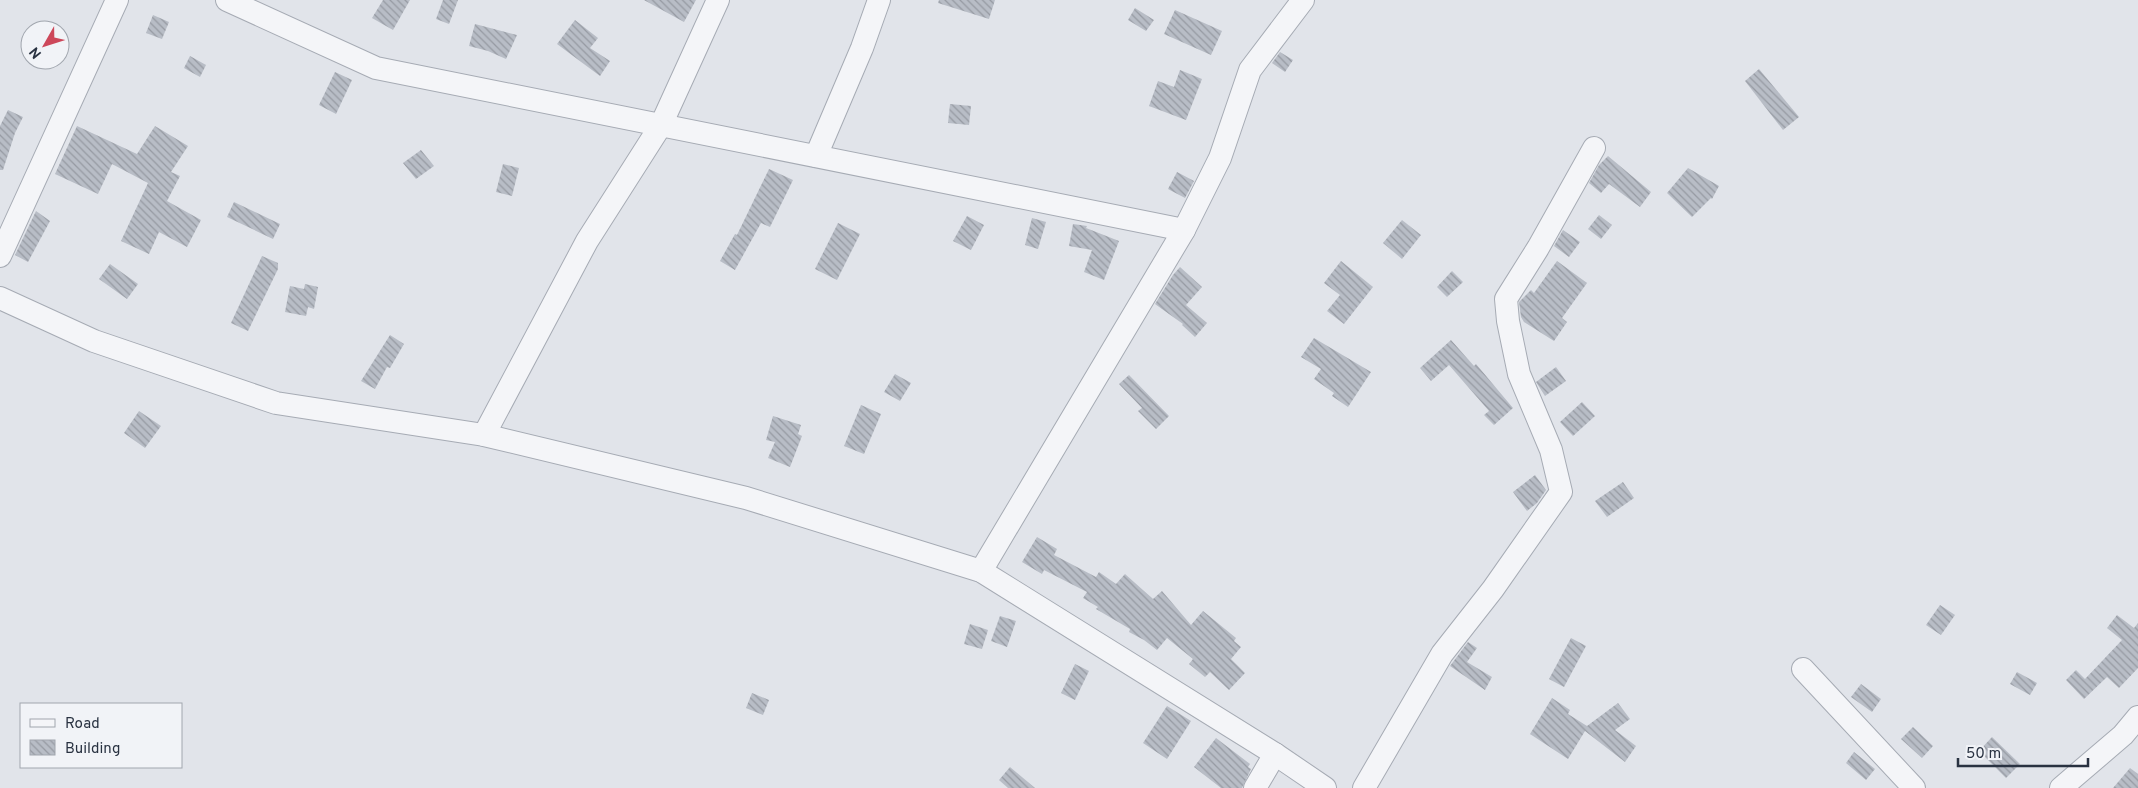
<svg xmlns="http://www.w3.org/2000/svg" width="2138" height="788" viewBox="0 0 2138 788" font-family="Overpass,sans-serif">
<defs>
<pattern id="building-back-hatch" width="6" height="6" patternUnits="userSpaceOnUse" patternTransform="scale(1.25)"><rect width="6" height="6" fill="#b8bdc6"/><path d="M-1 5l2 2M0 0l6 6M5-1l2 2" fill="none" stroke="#969aa2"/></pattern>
</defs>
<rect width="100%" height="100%" fill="#e1e4ea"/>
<!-- building -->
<g fill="url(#building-back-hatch)">
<path d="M383 0H410L393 30 372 18Z"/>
<path d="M443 0H458L449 24 436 19Z"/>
<path d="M644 0H696L684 22Z"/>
<path d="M939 0H995L989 19 938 3Z"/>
<path d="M1135 8 1154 20 1146 31 1128 20Z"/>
<path d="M1175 10 1222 31 1211 55 1164 34Z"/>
<path d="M153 15 169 22 162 39 146 33Z"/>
<path d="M575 20 598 38 590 48 610 61 600 76 557 44Z"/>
<path d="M475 24 517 35 506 59 488 51 469 46Z"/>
<path d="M1280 52 1293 60 1285 72 1272 63Z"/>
<path d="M190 56 206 65 200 77 184 68Z"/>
<path d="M1759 69 1799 117 1783 130 1745 81Z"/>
<path d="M1180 70 1202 79 1186 120 1149 106 1158 81 1174 87Z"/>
<path d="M335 72 352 80 336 114 319 105Z"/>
<path d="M950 104 971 106 969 125 948 123Z"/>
<path d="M8 110 23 117 15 133 3 170H0V126Z"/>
<path d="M77 126 137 154 155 126 188 146 171 172 180 176 167 201 201 220 187 247 159 232 149 254 121 241 148 183 112 164 98 194 55 174Z"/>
<path d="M421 150 434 166 416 179 403 163Z"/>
<path d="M1608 156 1651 192 1640 207 1609 184 1601 193 1589 183 1599 165Z"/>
<path d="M503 164 519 168 512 196 496 192Z"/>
<path d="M1688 168 1719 186 1712 199 1711 198 1692 217 1667 193Z"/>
<path d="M769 169 793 180 770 227 761 223 735 270 720 261 735 234 737 235Z"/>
<path d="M1177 172 1194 181 1185 198 1168 189Z"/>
<path d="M234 202 280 224 273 239 227 217Z"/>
<path d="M36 211 50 221 28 262 15 255Z"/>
<path d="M1599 215 1612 225 1601 239 1588 229Z"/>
<path d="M967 216 984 225 971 250 953 241Z"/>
<path d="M1032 218 1046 222 1038 249 1025 245Z"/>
<path d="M1402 220 1421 235 1402 259 1383 243Z"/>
<path d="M838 223 860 234 837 280 815 269Z"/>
<path d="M1073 224 1087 226 1086 228 1119 241 1104 280 1084 272 1092 250 1069 246Z"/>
<path d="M1563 230 1580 242 1569 257 1554 246Z"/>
<path d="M262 256 278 263V269L248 331 231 323Z"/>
<path d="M1341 261 1373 287 1344 324 1327 311 1340 295 1324 283Z"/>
<path d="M1557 261 1587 283 1562 318 1567 322 1554 341 1524 322 1521 317 1519 302 1531 290 1534 293Z"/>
<path d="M110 264 138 284 127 299 99 279Z"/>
<path d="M1180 267 1202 287 1186 305 1207 323 1195 337 1182 325 1183 324 1155 304 1173 275Z"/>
<path d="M1452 271 1463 282 1447 297 1437 287Z"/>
<path d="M305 284 318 287 314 309 308 307 306 316 285 312 290 286 304 289Z"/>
<path d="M390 335 404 344 390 368 387 367 375 389 361 381Z"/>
<path d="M1314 338 1371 372 1348 407 1332 396 1334 393 1314 379 1321 369 1301 357Z"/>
<path d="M1451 340 1474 366 1476 364 1513 408 1494 425 1484 415 1489 411 1449 365 1431 381 1420 368Z"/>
<path d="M1556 367 1566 381 1545 396 1536 382Z"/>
<path d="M895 374 911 383 900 401 884 392Z"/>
<path d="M1129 375 1169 416 1156 429 1138 411 1142 408 1119 384Z"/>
<path d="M1582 402 1595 416 1573 436 1560 422Z"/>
<path d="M861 405 881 414 864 454 844 446Z"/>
<path d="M139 411 161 426 145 448 124 433Z"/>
<path d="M773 416 801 425 798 434 802 436 790 467 768 458 775 442 766 440Z"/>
<path d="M1535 475 1546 490 1537 503 1527 511 1513 492Z"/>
<path d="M1623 482 1634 498 1607 517 1595 501Z"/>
<path d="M1037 537 1057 549 1054 555 1096 577 1099 572 1116 584 1125 574 1153 599 1162 591 1191 625 1203 611 1236 638 1234 641 1241 647 1231 659 1245 673 1229 690 1210 672 1205 677 1189 664 1193 659 1167 638 1157 650 1144 640 1129 632 1130 629 1096 609 1098 607 1083 598 1087 592 1044 570 1042 574 1022 562Z"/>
<path d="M1940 605 1955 615 1941 635 1926 625Z"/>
<path d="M2117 615 2134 628 2138 623V668L2119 688 2107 677 2084 699 2066 680 2076 670 2085 679 2122 640 2107 628Z"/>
<path d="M1000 616 1016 621 1007 647 991 641Z"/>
<path d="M970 624 988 630 982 649 964 644Z"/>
<path d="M1571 638 1586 646 1564 687 1549 679Z"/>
<path d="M1468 642 1477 648 1467 662 1492 677 1485 690 1450 666Z"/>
<path d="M1075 664 1089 671 1075 700 1061 693Z"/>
<path d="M2017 672 2037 683 2030 695 2010 684Z"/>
<path d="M1861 684 1881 699 1872 712 1851 697Z"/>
<path d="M752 693 769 700 763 715 746 708Z"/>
<path d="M1552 698 1570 710 1568 714 1587 726 1618 703 1630 719 1615 730 1636 746 1625 762 1585 731 1568 759 1530 734Z"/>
<path d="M1167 706 1191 721 1167 759 1143 743Z"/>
<path d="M1913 727 1933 746 1922 758 1901 739Z"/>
<path d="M1992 737 2020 764 2006 778 1979 751Z"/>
<path d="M1216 738 1250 764 1248 767 1251 769 1242 788H1221L1194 767Z"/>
<path d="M1854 752 1875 769 1866 780 1846 763Z"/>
<path d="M1010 767 1035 788H1008L999 780Z"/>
<path d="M2130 768 2138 774V788H2113Z"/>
</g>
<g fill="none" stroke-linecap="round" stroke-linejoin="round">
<!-- minor casing -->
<g stroke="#a6abb4" stroke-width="24">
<g id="minor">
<path d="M227 0 376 68 1184 230 981 571"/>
<path d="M816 156 862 48 879 0"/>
<path d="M1184 230 1220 158 1250 70 1303 0"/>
<path d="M0 256 117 0"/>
<path d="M0 298 94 341 276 403 484 435 746 498 981 571 1275 754 1325 788"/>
<path d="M484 435 587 241 661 125 718 0"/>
<path d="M1803 669 1914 788"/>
<path d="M1255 788 1275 754"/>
<path d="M1364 788 1442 654 1493 589 1561 492 1551 450 1519 374 1508 321 1506 299 1538 248 1594 148"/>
<path d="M2061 788 2123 735 2138 717"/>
</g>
</g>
<!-- minor -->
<use href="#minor" stroke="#f4f5f8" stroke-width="22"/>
</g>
<!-- legend -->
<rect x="20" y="703" width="162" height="65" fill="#f1f3f7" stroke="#a1a6ae"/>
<rect x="30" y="719" width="25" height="8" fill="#f4f5f8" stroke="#a1a6ae"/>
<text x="65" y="728" font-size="15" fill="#293241">Road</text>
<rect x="30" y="740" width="25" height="15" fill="url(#building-back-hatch)" stroke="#a1a6ae"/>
<text x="65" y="753" font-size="15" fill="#293241">Building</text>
<!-- north arrow -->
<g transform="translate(45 45) rotate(231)"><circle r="24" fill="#f1f3f7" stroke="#a1a6ae"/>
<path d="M0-4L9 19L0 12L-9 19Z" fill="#cd475a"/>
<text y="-8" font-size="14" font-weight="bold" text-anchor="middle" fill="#293241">N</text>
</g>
<!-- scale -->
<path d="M1958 758v8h130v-8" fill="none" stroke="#293241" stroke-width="2.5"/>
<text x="1966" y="758" font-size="15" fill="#293241" stroke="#f1f3f7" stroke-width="4" paint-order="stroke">50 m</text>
</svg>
